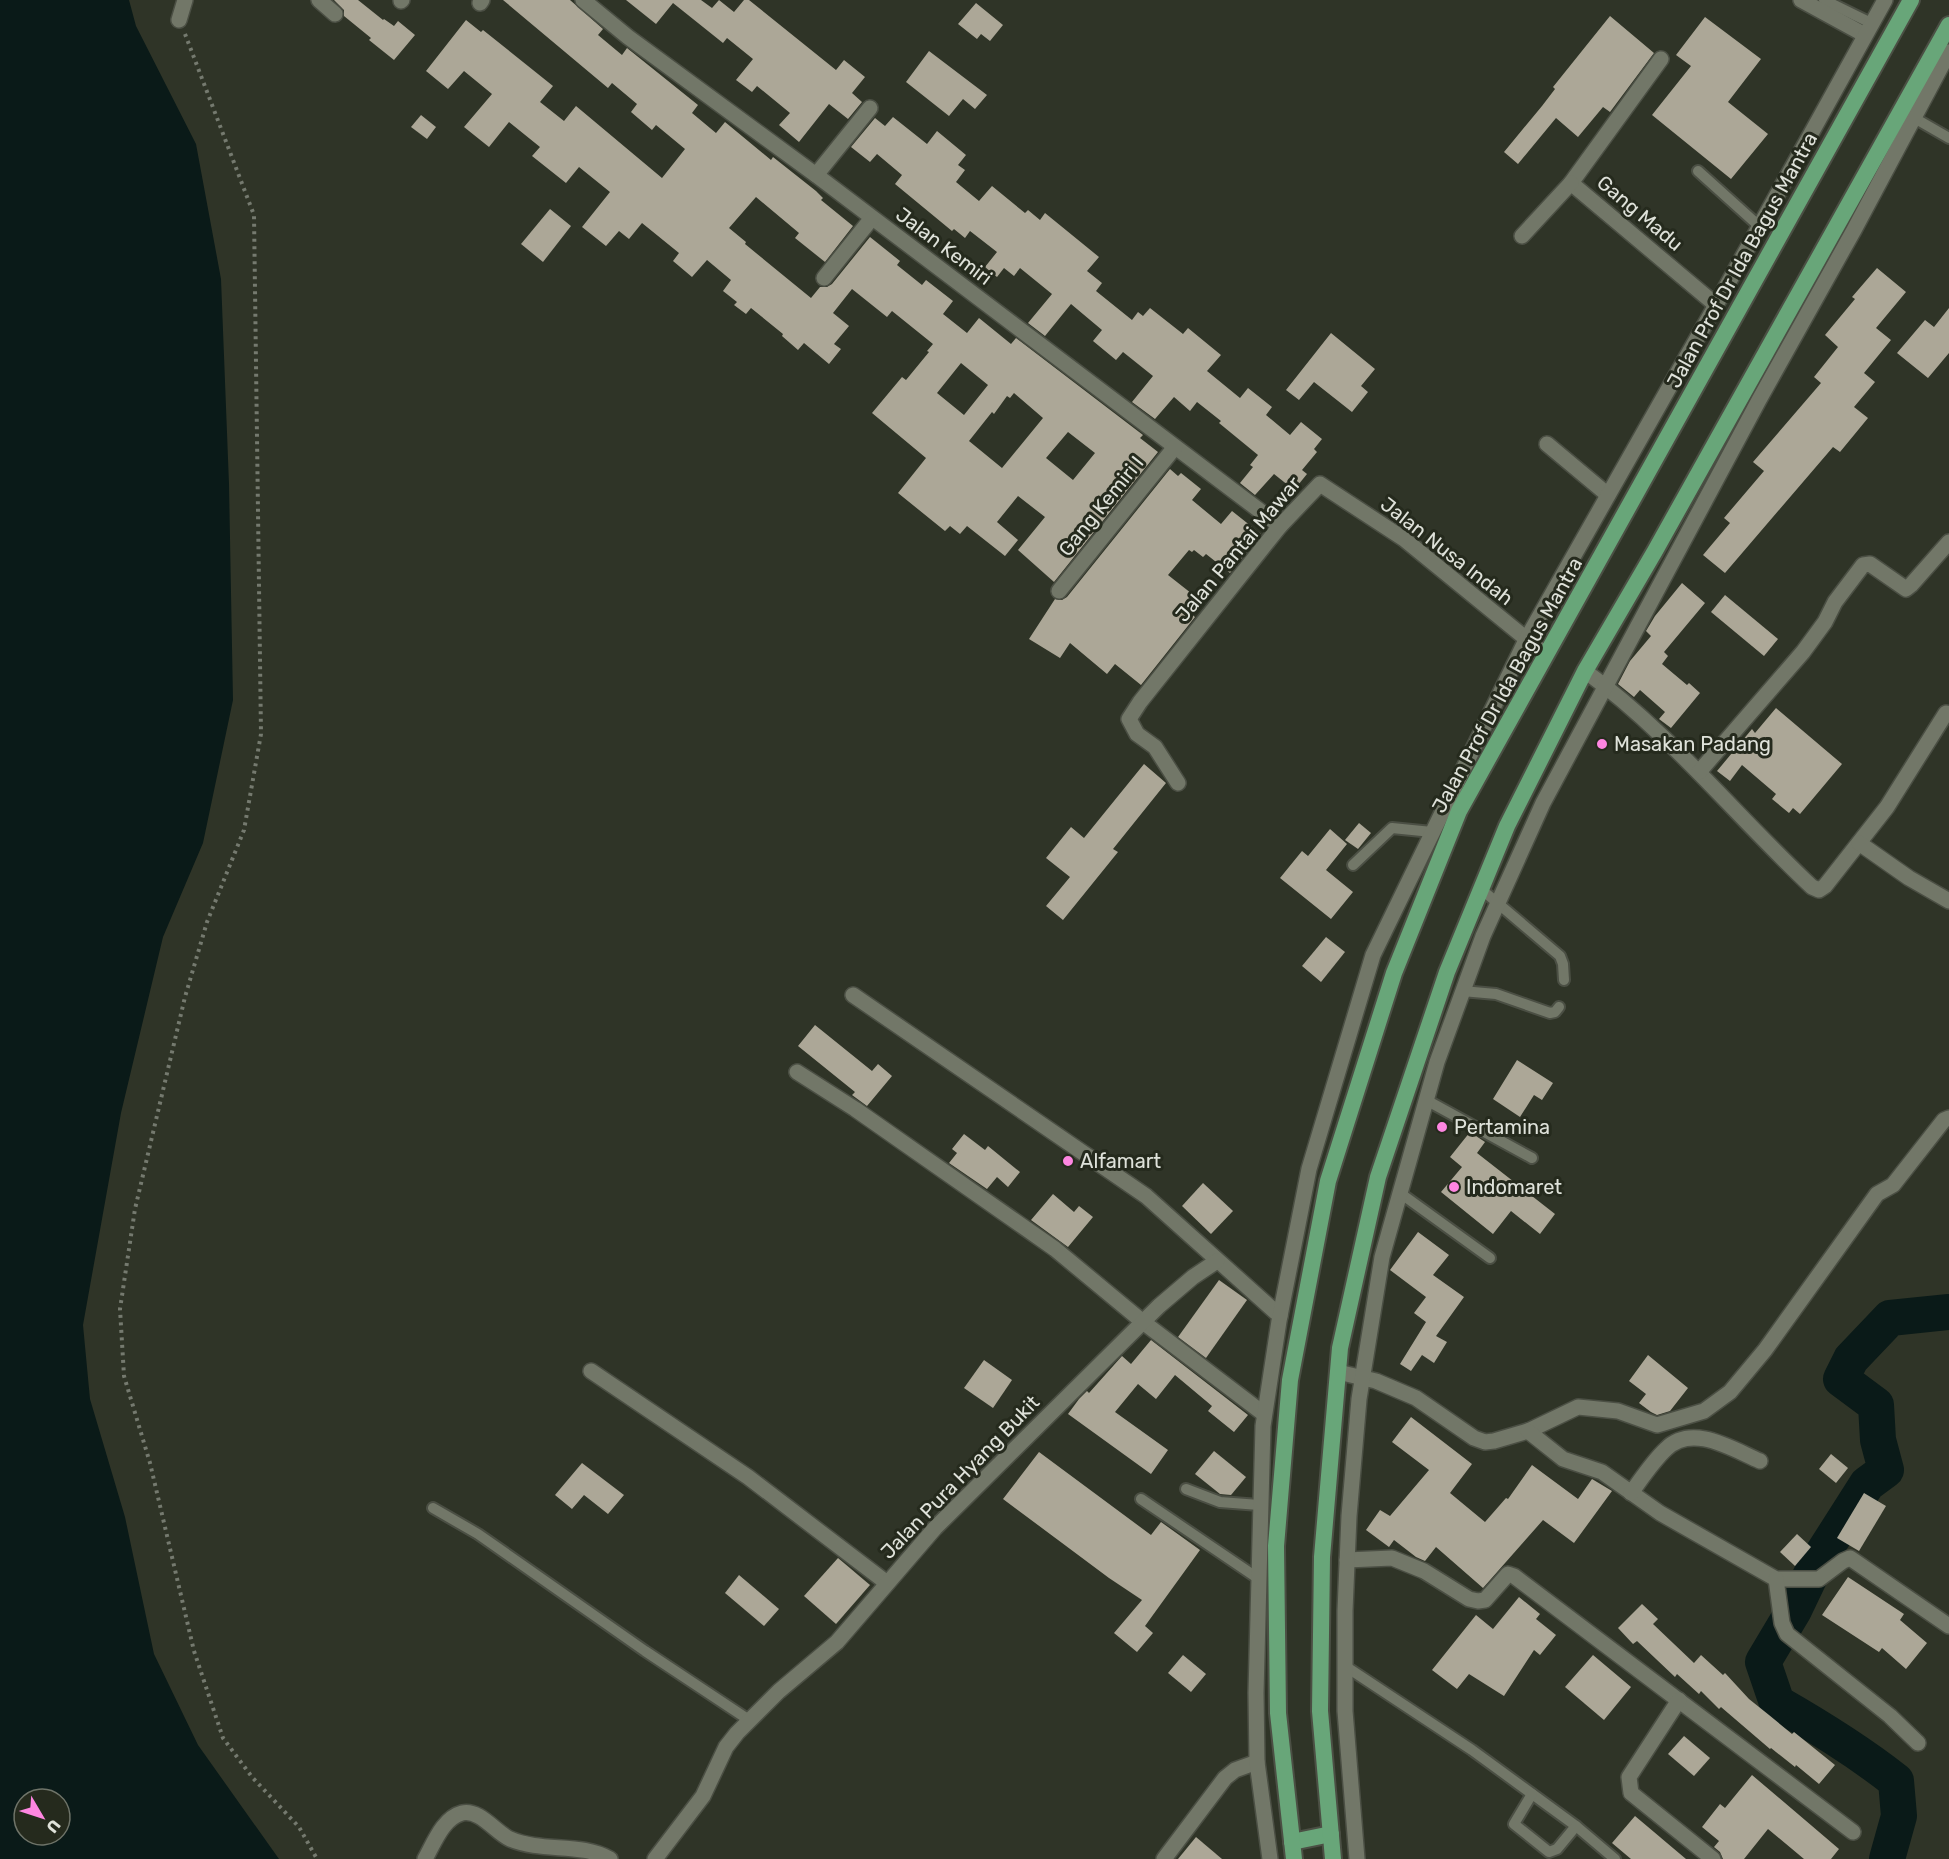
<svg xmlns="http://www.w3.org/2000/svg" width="1949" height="1859" viewBox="0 0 1949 1859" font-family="Rubik,sans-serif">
<rect width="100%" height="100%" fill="#2f3427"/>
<!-- water -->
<path fill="#0a1a18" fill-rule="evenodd" d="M0 0H129L136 26 196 144 221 279 229 484 233 700 203 843 163 937 121 1113 83 1325 90 1399 125 1517 154 1654 198 1745 279 1859H0ZM24 1799H60V1835H24Z"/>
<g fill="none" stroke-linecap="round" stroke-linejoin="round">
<!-- river -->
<path stroke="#0a1a18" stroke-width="36" d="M1887 1859 1899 1816 1896 1781C1858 1751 1819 1727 1777 1703L1763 1662 1794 1610 1816 1564 1867 1484 1886 1470 1878 1440 1876 1405 1841 1379 1851 1359 1890 1318 1949 1312"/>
</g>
<!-- building -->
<g fill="#aca797" fill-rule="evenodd">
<path d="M334 0H358L383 20 384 19 394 26 398 21 415 35 394 60 369 40 371 38 344 16V10Z"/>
<path d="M503 0H570L603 29 598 35 622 55 627 48 698 105 692 113 716 133 725 122 771 160 773 157 816 191 823 198 821 200 853 226 825 262 795 238 799 233 756 197 729 228 746 242 745 244 811 298 820 287H827L832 284 870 237 900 261 897 265 922 285 926 280 953 301 943 314 967 333 979 318 1011 344 1016 338 1143 435 1140 438 1158 452 1054 582 1018 550 1045 517 1018 496 997 522 1018 540 1005 556 967 526 960 534 950 526 945 531 898 493 926 458 872 413 902 377 906 380 929 352 927 351 933 344 892 311 887 317 852 289 833 313 849 326 834 344 841 349 829 364 804 343 798 350 782 336 783 334 751 308 746 314 734 305 737 302 723 291 731 280 707 260 692 277 673 261 679 253 642 223 629 239 619 231 606 246 582 227 610 192 579 167 566 183 532 156 540 147 509 122 489 147 464 127 492 94 464 71 448 89 426 71 466 20 481 32 483 30 553 86 540 102 564 121 576 106 662 178 685 149 656 125 652 130 631 112 637 104 612 83 608 88ZM961 363 988 385 964 415 937 393ZM1014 393 1043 418 1002 468 969 441 992 412 994 414 1007 396 1010 398ZM1068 432 1095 453 1073 480 1046 458Z"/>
<path d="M626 0H701L712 8 719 0 734 12 744 0H749L836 70 844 60 865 77 852 93 862 102 848 119 829 104 799 142 779 125 790 113 757 86 752 92 736 80 753 59 727 38 723 43 673 3 656 24Z"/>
<path d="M976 3 1003 25 990 41 981 34 977 39 958 24Z"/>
<path d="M1610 16 1654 53 1610 112 1603 107 1578 137 1556 118 1518 164 1504 152 1542 106 1555 89 1553 87Z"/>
<path d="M1705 17 1761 59 1728 102 1768 134 1731 179 1652 115 1691 66 1676 55Z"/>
<path d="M929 51 987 95 975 109 963 99 949 116 906 82Z"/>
<path d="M421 115 436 127 427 139 411 127Z"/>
<path d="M893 117 927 144 937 131 966 155 958 165 965 170 956 182 979 201 992 186 1025 213 1028 210 1040 220 1045 213 1099 257 1087 271 1102 283 1096 291 1132 320 1138 312 1143 316 1150 308 1183 334 1188 328 1221 355 1207 371 1240 398 1248 388 1272 407 1266 415 1290 435 1301 422 1322 439 1314 449 1317 452 1302 470 1307 474 1294 490 1274 474 1255 495 1240 483 1253 467 1250 465 1258 455 1219 423 1221 421 1197 402 1190 411 1174 397 1155 419 1132 402 1153 376 1123 352 1116 360 1093 341 1102 330 1071 304 1045 336 1028 323 1052 294 1020 268 1014 276 1004 268 997 277 985 267 997 252 970 231 965 238 954 229 952 231 895 184 902 175 877 154 870 162 851 147 875 118 885 126Z"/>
<path d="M550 209 571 226 543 262 521 244Z"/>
<path d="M1877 268 1906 292 1876 328 1891 340 1864 373 1875 382 1854 407 1868 418 1840 452 1833 447 1725 573 1703 555 1730 523 1724 518 1764 471 1753 462 1821 383 1814 377 1838 347 1825 335 1855 299 1852 297Z"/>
<path d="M1949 308V353L1928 378 1897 353 1925 320 1934 327Z"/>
<path d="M1331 333 1375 369 1361 386 1368 392 1352 412 1314 382 1299 400 1286 390Z"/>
<path d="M1170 469 1178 476 1181 473 1201 489 1192 500 1221 524 1232 511 1261 534 1230 573 1206 554 1203 557 1194 550 1192 552 1189 550 1168 575 1196 597 1186 610 1195 617 1141 685 1115 664 1107 674 1070 643 1060 658 1029 639 1055 599 1062 600 1067 597Z"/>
<path d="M1682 583 1705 603 1664 652 1668 656 1662 664 1687 685 1689 683 1700 693 1671 728 1659 719 1665 712 1640 690 1634 697 1618 684 1630 661 1651 636 1646 631 1655 616Z"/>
<path d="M1725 595 1778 639 1764 656 1711 612Z"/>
<path d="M1776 708 1842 764 1800 814 1793 808 1789 813 1772 799 1776 794 1742 765 1730 781 1717 771 1752 729 1755 733Z"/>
<path d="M1144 764 1166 783 1113 849 1118 852 1063 920 1046 906 1070 877 1046 858 1071 827 1084 838Z"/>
<path d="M1359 823 1371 833 1358 849 1345 840Z"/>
<path d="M1330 829 1347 844 1326 870 1353 892 1331 919 1280 878 1302 851 1308 856Z"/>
<path d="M1326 937 1345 952 1321 982 1302 966Z"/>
<path d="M815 1025 872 1071 878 1064 892 1076 867 1106 852 1095 855 1092 798 1046Z"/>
<path d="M1517 1060 1553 1083 1542 1100 1534 1095 1520 1117 1493 1099Z"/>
<path d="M1470 1132 1485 1142 1477 1153 1555 1214 1540 1234 1511 1211 1493 1234 1441 1192 1462 1167 1450 1157Z"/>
<path d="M964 1134 985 1150 988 1146 1020 1172 1008 1187 997 1177 987 1189 949 1163 957 1153 952 1149Z"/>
<path d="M1203 1183 1233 1211 1211 1234 1182 1206Z"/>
<path d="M1053 1194 1074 1212 1079 1206 1093 1217 1068 1247 1031 1220Z"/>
<path d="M1418 1232 1449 1255 1433 1275 1464 1297 1436 1336 1447 1342 1434 1363 1422 1355 1411 1371 1400 1364 1426 1322 1414 1313 1426 1297 1390 1270Z"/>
<path d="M1219 1280 1247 1300 1206 1358 1178 1337Z"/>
<path d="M1151 1340 1248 1415 1234 1432 1208 1411 1212 1406 1175 1375 1156 1399 1138 1384 1115 1412 1168 1450 1151 1474 1068 1414 1079 1399 1087 1391 1089 1393 1122 1356 1131 1364Z"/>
<path d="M1648 1355 1688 1388 1670 1411 1657 1415 1651 1412 1639 1403 1646 1394 1629 1381Z"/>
<path d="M984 1360 1012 1380 993 1408 964 1388Z"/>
<path d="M1411 1417 1472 1464 1450 1493 1485 1522 1506 1498 1508 1499 1532 1465 1578 1499 1592 1479 1612 1491 1574 1543 1543 1520 1483 1588 1436 1547 1425 1561 1416 1557 1394 1540 1389 1547 1366 1530 1380 1510 1390 1516 1429 1470 1392 1442Z"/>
<path d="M1214 1451 1246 1477 1231 1495 1220 1494 1195 1474Z"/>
<path d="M1039 1452 1151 1535 1161 1522 1200 1550 1145 1626 1153 1633 1137 1652 1114 1633 1142 1600 1109 1578 1003 1499Z"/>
<path d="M1831 1454 1848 1468 1836 1483 1819 1469Z"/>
<path d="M582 1463 624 1495 608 1514 584 1495 572 1509 555 1495Z"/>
<path d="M1864 1493 1886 1506 1859 1551 1837 1538Z"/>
<path d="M1797 1534 1811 1547 1795 1566 1780 1552Z"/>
<path d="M838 1558 870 1585 836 1624 804 1596Z"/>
<path d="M739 1575 779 1609 764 1626 725 1593Z"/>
<path d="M1848 1577 1904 1614 1900 1620 1927 1643 1906 1669 1882 1648 1879 1652 1822 1615Z"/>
<path d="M1519 1597 1540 1614 1536 1619 1556 1635 1540 1655 1534 1650 1504 1696 1469 1674 1457 1689 1432 1670 1476 1615 1493 1629Z"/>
<path d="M1642 1604 1658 1619 1653 1624 1694 1663 1701 1655 1723 1675 1725 1673 1749 1699 1769 1715 1792 1734 1794 1732 1835 1765 1819 1784 1796 1765 1795 1767 1771 1748 1770 1749 1721 1707 1719 1709 1701 1691 1699 1694 1677 1674 1675 1677 1637 1641 1633 1644 1618 1628Z"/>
<path d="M1183 1655 1206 1674 1191 1692 1168 1673Z"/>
<path d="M1593 1655 1631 1687 1604 1720 1565 1687Z"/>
<path d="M1684 1736 1710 1758 1694 1776 1668 1754Z"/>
<path d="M1752 1775 1839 1849 1831 1859H1804L1768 1829 1744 1859H1723L1720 1852 1714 1847 1719 1841 1702 1827 1720 1804 1725 1808Z"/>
<path d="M1635 1816 1686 1859H1631L1612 1843Z"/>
<path d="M1196 1837 1222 1859H1178Z"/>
</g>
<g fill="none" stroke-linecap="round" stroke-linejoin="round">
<!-- service casing -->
<g stroke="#4b4f44" stroke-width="14">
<g id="service">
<path d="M1824 0 1871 23"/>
<path d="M1909 115 1949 138"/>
<path d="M1698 171 1759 226"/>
<path d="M1353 865 1392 828 1432 832"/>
<path d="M1481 889 1560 956 1563 964 1564 980"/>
<path d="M1462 991 1496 994 1550 1013 1555 1012 1559 1007"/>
<path d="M1426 1100 1532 1158"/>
<path d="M1400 1193 1490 1258"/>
<path d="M1186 1489 1220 1502 1259 1505"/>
<path d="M1141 1499 1259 1579"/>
<path d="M433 1508 478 1534 645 1651 749 1720"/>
<path d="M1345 1666 1472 1750 1576 1826 1615 1859"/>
<path d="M1532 1794 1514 1824 1549 1852 1557 1849 1576 1826"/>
</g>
</g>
<!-- minor casing -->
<g stroke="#4b4f44" stroke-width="18">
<g id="minor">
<path d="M319 0 335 14"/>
<path d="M583 0 628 37 816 175 1280 526"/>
<path d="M1801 0 1865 35"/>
<path d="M401 1 402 0"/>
<path d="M480 3 482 0"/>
<path d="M179 20 185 0"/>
<path d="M1661 59 1571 183 1716 305"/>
<path d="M816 175 870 108"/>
<path d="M1522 236 1571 183"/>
<path d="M824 278 872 218"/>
<path d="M1547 444 1608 495"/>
<path d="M1059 591 1175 447"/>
<path d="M1585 671C1670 733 1736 816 1812 887L1819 890 1825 886 1887 807 1946 713"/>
<path d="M1699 772 1803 652 1825 622 1835 602 1863 565 1870 564 1906 589 1911 585 1949 542"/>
<path d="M1178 783 1155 747 1137 734 1129 719 1140 702 1280 526 1320 484 1404 539 1546 655"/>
<path d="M1859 843 1909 878 1949 901"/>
<path d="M853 995 1146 1196 1280 1316"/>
<path d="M797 1072 855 1109 1055 1249 1143 1322 1264 1414"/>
<path d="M591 1371 748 1477 887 1583"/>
<path d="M1338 1372 1376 1381 1416 1398 1474 1438 1485 1442 1494 1441 1528 1431 1578 1407 1618 1411 1657 1425 1704 1411 1730 1392 1765 1350 1877 1194 1893 1185 1944 1120 1949 1118"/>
<path d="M1528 1431 1563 1459 1602 1472 1660 1513 1776 1579H1819L1843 1561 1850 1558 1949 1626"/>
<path d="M1631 1493C1642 1478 1653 1461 1666 1449 1692 1423 1732 1449 1760 1461"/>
<path d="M1347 1560 1392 1558 1424 1571 1469 1599 1478 1601 1485 1600 1508 1574 1514 1576 1853 1832"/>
<path d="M1776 1579 1782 1623 1787 1634 1890 1716 1918 1743"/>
<path d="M1679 1700 1629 1777 1631 1793 1713 1859"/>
<path d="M425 1859C434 1843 443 1818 462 1813 480 1809 495 1832 510 1839 543 1853 580 1842 610 1859"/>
<path d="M655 1859 703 1796 726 1747 737 1733 779 1691 837 1642 935 1528 1159 1306 1193 1277 1217 1261"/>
<path d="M1164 1859 1225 1778 1235 1770 1257 1762"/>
</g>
</g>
<!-- tertiary casing -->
<g stroke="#4b4f44" stroke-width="18">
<g id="tertiary">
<path d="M1270 1859 1257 1762 1256 1693 1263 1426 1279 1321 1309 1169 1373 955 1526 640 1716 305 1885 0"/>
<path d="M1357 1859 1345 1711V1611L1349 1516 1359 1399 1382 1257 1437 1062 1483 936 1543 803 1759 400 1854 230 1949 52"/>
</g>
</g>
<!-- trunk casing -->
<g stroke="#4b4f44" stroke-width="20">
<g id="trunk">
<path d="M1292 1842 1331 1834"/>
<path d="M1294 1859 1278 1713 1276 1546 1290 1380 1328 1181 1394 973 1459 811 1911 0"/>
<path d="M1333 1859 1320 1711 1322 1557 1340 1348 1378 1177 1447 972 1507 826 1585 671 1655 551 1949 25"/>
</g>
</g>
<!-- path -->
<path stroke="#757a6f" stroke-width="4" stroke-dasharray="3 4.5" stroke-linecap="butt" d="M185 34 254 215 261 734 244 830 207 922 185 997 135 1209 120 1309 124 1376 150 1463 194 1651 223 1738 252 1777 299 1827 317 1859"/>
<!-- service -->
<use href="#service" stroke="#727768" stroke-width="10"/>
<!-- minor -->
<use href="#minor" stroke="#727768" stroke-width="15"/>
<!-- tertiary -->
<use href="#tertiary" stroke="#727768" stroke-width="15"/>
<!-- trunk -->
<use href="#trunk" stroke="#68a679" stroke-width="16"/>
</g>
<!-- markers -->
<g fill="#fe86e1" stroke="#252a1d" stroke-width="2">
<circle cx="1602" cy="744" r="6"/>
<circle cx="1442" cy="1127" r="6"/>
<circle cx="1068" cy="1161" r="6"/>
<circle cx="1454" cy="1187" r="6"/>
</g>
<g text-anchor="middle" stroke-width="6" stroke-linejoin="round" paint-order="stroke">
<!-- street labels -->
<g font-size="20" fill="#dfe2da" stroke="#252a1d">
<text transform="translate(1640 213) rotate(40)" y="7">Gang Madu</text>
<text transform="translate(944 246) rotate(37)" y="7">Jalan Kemiri</text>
<text transform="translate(1742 260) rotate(-61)" y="7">Jalan Prof Dr Ida Bagus Mantra</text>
<text transform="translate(1101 506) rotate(-51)" y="7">Gang Kemiri I</text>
<text transform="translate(1238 549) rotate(-50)" y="7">Jalan Pantai Mawar</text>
<text transform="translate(1447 551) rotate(38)" y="7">Jalan Nusa Indah</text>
<text transform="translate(1507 685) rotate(-61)" y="7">Jalan Prof Dr Ida Bagus Mantra</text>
<text transform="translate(960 1477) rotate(-46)" y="7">Jalan Pura Hyang Bukit</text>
</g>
<!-- poi labels -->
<g font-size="20" fill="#dfe2da" stroke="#252a1d" text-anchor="start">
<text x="1614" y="751">Masakan Padang</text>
<text x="1454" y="1134">Pertamina</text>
<text x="1080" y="1168">Alfamart</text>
<text x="1466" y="1194">Indomaret</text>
</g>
</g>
<!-- north arrow -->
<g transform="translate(42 1817) rotate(129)"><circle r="28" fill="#252a1d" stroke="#6f7469" stroke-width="1.5"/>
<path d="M0-4.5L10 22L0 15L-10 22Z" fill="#fe86e1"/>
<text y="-9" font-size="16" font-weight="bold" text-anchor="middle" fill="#dfe2da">U</text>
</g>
</svg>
